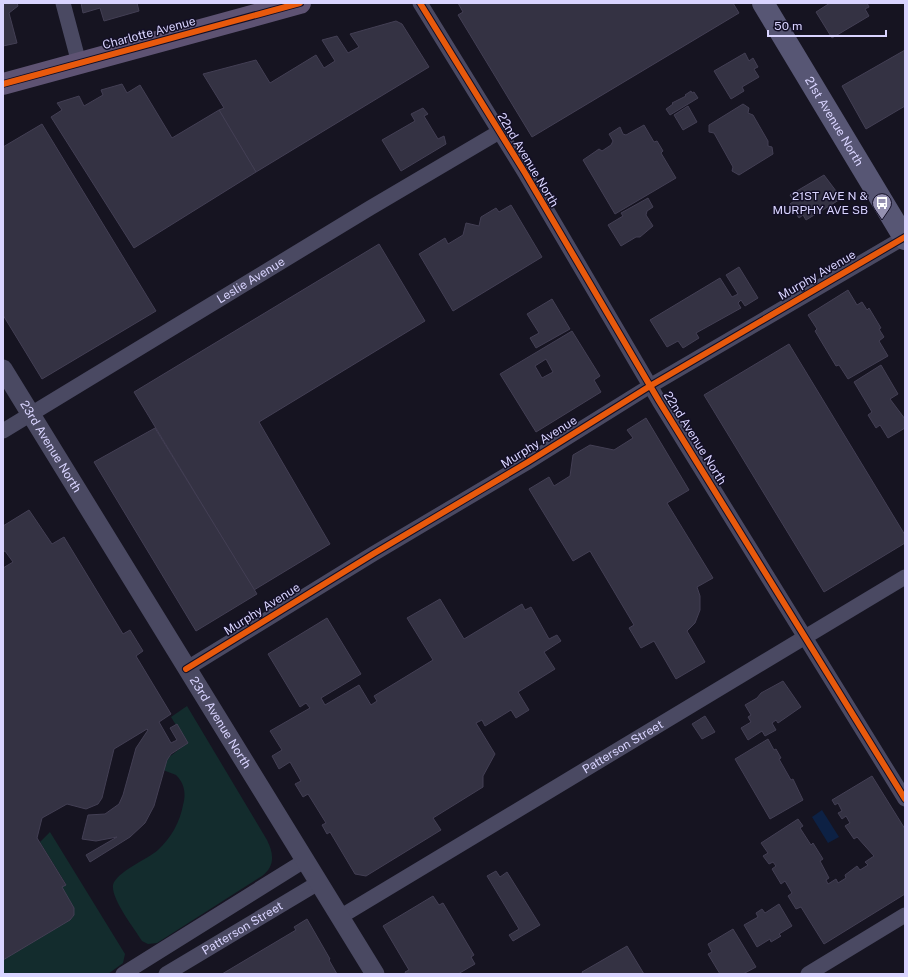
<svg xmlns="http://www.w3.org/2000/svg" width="908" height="977" viewBox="0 0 908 977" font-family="'Public Sans',sans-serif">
<rect width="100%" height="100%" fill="#161421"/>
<!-- green -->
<g fill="#132c2d">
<path d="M187 706 267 840C274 854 275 866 262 876L157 943 148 944 142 941C134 928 111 899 113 885 116 872 148 859 158 850 171 838 180 822 183 805 186 794 185 784 176 775L163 770 168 758 187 743 171 717Z"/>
<path d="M50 832 125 954 123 963 108 974H3V960L70 920 74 915V908L62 887 66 884 40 842Z"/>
</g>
<!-- water -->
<path fill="#0d2144" d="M822 810 839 837 828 843 812 817Z"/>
<!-- building -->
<g fill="#343243" stroke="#433f54" fill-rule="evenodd">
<path d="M3 3H17L18 6 9 13 17 43 3 46Z"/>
<path d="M81 3H137L139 11 104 21 100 8 83 13Z"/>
<path d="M458 3H733L739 13 532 137 458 15 463 12Z"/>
<path d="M830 3H867L869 7 865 9 869 16 832 38 816 12Z"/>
<path d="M396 21 402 24 429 67 256 172 219 110 224 108 203 74 256 60 270 83 316 55 324 68 335 61 322 40 337 36 348 53 359 47 350 34Z"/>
<path d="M905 50V106L866 129 842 86Z"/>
<path d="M745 53 749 61 753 58 758 67 754 69 759 77 742 87 744 91 731 99 714 71Z"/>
<path d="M122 84 127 93 140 85 172 138 219 110 256 172 134 248 51 117 62 110 57 103 79 96 84 106 103 95 101 90Z"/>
<path d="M691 91 692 93 694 92 698 98 670 115 666 109 673 104 672 103 686 96 685 95Z"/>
<path d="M743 104 749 108 748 113 753 115 768 141V146L772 147 773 154 739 175 732 171 733 167 714 133 709 132V125Z"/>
<path d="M688 106 697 122 683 130 674 115Z"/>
<path d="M423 108 428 114 424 116 438 139 444 136 446 144 401 171 382 140 415 121 411 114Z"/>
<path d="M42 124 156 311 42 379 3 315V147Z"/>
<path d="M644 125 654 142 657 141 663 151 661 153 676 178 615 214 583 160 599 149 602 151 611 145 613 141 609 134 620 127 623 134 626 135Z"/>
<path d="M824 175 836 191 834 192 839 200 806 220 803 215 799 218 790 204 794 201 790 195Z"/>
<path d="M648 198 653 207 647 211 646 215 653 226 640 237H636L621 246 608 225 623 216 621 213Z"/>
<path d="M511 205 542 257 453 311 419 254 445 238 448 244 463 235 466 223 479 226 481 217 496 208 499 212Z"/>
<path d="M379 244 425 321 259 422 330 544 254 590 134 392Z"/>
<path d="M739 267 758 298 745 306 741 300 738 303 741 308 696 333 699 338 683 348 678 341 667 347 650 320 720 278 732 297 738 294 726 275Z"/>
<path d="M848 290 857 305 862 302 867 310 869 308 881 328 879 329 884 337 879 341 888 356 848 379 839 365 836 366 815 331 817 329 808 315Z"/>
<path d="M552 299 570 329 536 348 530 338 539 333 527 314Z"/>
<path d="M572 331 600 376 594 380 601 392 536 432 500 374ZM546 359 553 372 542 378 535 366Z"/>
<path d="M789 344 905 535V543L824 592 704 395Z"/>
<path d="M881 365 898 394 890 399 905 419V428L888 438 880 425 876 428 868 415 872 412 854 382Z"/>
<path d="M646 418 689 490 667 503 713 578 697 587 700 596V610L695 623 687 631 705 662 676 679 654 641 641 648 629 628 634 625 590 551 573 561 529 489 549 477 554 486 570 476 573 455 590 445 614 450 633 438 627 430Z"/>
<path d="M155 428 257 594 196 631 94 462Z"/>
<path d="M29 510 52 544 64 537 123 634 130 630 143 651 136 656 171 714 159 722 171 743 177 740 170 728 177 724 188 743 171 754 167 760 154 806 145 823 130 837 90 862 86 855 117 837 96 841 82 839 88 815 105 814 119 804 123 795 136 748 148 730 147 729 114 749 102 798 98 804 86 809 67 804 42 818 37 838 66 885 62 887 74 908V915L70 920 3 960V568L13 562 5 551 3 552V526Z"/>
<path d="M440 599 464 639 522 604 525 610 531 607 549 639 557 635 561 641 544 652 555 669 518 692 529 710 516 718 511 710 485 726 482 720 476 723 495 754 483 776V787L433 818 441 830 366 876 355 874 330 832 327 834 322 825 326 823 308 794 303 797 295 784 301 781 290 762 279 769 272 756 282 750 270 731 310 708 306 703 300 707 268 654 327 618 361 674 321 698 325 705 359 685 371 705 377 701 374 696 433 660 407 618Z"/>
<path d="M783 681 801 707 778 723 776 720 772 723 776 730 765 736 762 731 748 740 741 728 751 722 748 717 751 715 745 705 757 698 761 693Z"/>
<path d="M705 716 715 732 702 739 692 724Z"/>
<path d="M768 739 774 750 776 749 781 758 779 759 791 780 793 779 803 800 770 819 735 759Z"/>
<path d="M872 776 905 829V894L824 944 801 907 796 909 788 896 792 893 785 881 781 884 772 869 776 866 773 862 769 864 763 856 768 853 761 843 798 819 803 826 800 828 811 845 813 843 823 859 820 861 829 878 826 880 828 884 836 879 838 883 846 878 845 875 857 866 860 870 868 865 865 862 874 856 857 837 854 839 845 826 850 823 846 816 842 819 838 813 842 811 838 803 835 805 832 800Z"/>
<path d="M496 871 500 877 507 872 540 925 513 941 509 935 519 929 487 876Z"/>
<path d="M433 896 439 905 443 903 474 955 471 957 475 964 458 974H406L405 972 409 970 383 926Z"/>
<path d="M779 904 792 926 779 934 781 936 771 942 770 939 757 947 744 925 758 917 756 913 762 909 765 913Z"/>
<path d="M307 919 330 959 329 960 337 974H222L296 930 294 927Z"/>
<path d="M733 929 756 967 743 974H720L708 954 712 952 708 944Z"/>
<path d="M627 946 644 974H583L582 972Z"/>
</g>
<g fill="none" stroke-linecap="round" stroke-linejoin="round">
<!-- minor -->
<g stroke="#4a4962" stroke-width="15">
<path d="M63 3 79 63"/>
<path d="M420 3 525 173 659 401 905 799"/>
<path id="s1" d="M3 431 370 208 499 132"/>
<path d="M186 669 373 554 528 462 650 386 905 237"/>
<path id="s2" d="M340 917 905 577"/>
<path d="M123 974 304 861"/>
<path id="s3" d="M166 974 318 883"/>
<path d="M808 974 905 915"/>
</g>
<!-- tertiary -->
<path stroke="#4a4962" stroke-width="19" id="s4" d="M3 369 375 974"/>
<!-- secondary -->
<path stroke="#575674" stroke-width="22" id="s5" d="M763 3 905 239"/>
<!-- primary -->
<path stroke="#5e5373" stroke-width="22" d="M3 84 300 3"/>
<!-- cycleway casing -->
<g stroke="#130f26" stroke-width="8">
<g id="cycleway">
<path d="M420 3 525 173 659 401 905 799"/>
<path d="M3 84 300 3"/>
<path d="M186 669 373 554 528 462 650 386 905 237"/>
</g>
</g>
<!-- cycleway -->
<use href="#cycleway" stroke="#e8590c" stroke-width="6"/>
</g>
<!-- icons -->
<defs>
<g id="bus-pin" transform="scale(1)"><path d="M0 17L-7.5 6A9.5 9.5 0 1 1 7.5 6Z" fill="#9591b1" stroke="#130f26"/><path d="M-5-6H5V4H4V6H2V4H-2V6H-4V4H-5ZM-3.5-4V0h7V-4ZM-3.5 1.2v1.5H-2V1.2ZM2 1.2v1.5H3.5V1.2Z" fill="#fff"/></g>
</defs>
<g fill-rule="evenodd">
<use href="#bus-pin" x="882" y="203"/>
</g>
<g text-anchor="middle" stroke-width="3" stroke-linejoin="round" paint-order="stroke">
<!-- street labels -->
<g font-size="12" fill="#d9d4ff" stroke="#130f26">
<text transform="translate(149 33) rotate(-15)" y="4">Charlotte Avenue</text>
<text dy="4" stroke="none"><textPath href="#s5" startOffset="138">21st Avenue North</textPath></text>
<text transform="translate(528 160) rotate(59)" y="4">22nd Avenue North</text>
<text transform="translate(817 275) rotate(-30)" y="4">Murphy Avenue</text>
<text dy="4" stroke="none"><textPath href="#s1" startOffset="290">Leslie Avenue</textPath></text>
<text transform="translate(695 438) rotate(58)" y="4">22nd Avenue North</text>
<text transform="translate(539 442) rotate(-32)" y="4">Murphy Avenue</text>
<text dy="4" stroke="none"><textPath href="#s4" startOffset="91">23rd Avenue North</textPath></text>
<text transform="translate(262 609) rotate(-32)" y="4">Murphy Avenue</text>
<text dy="4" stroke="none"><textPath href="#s4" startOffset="415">23rd Avenue North</textPath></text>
<text dy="4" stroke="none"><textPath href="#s2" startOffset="330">Patterson Street</textPath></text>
<text dy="4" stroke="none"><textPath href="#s3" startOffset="89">Patterson Street</textPath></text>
</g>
<!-- poi labels -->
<g font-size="12" fill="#d9d4ff" stroke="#130f26" text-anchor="end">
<text x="868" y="200">21ST AVE N &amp;<tspan x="868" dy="14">MURPHY AVE SB</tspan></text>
</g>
</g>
<!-- border -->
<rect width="908" height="977" fill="none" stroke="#d9d4ff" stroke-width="8"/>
<!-- scale -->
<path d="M768 30v6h118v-6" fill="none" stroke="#d9d4ff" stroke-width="2"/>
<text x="774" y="30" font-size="12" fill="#d9d4ff" stroke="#130f26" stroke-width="3" paint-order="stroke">50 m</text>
</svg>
